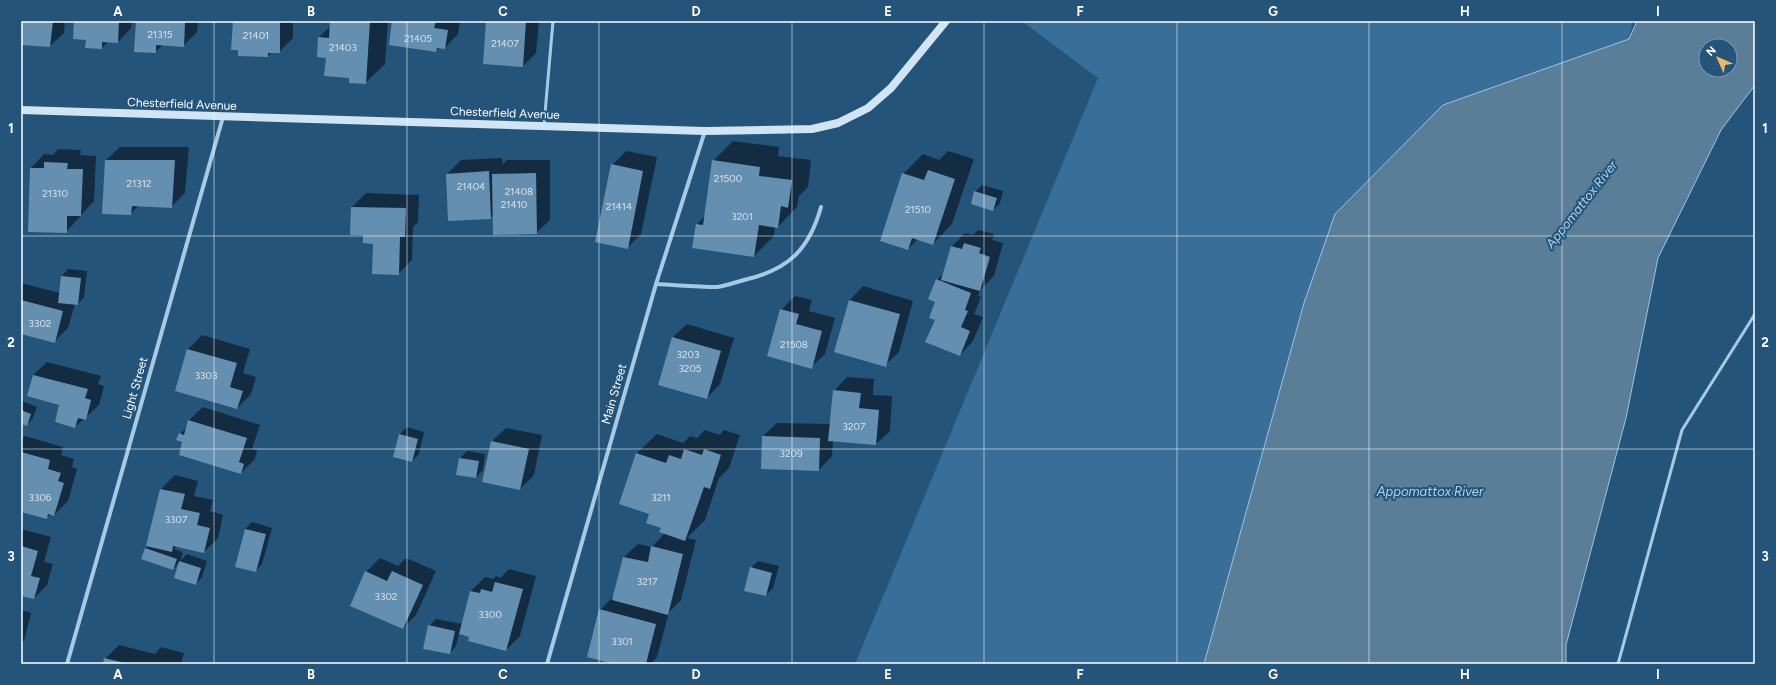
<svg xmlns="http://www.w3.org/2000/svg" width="1776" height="685" viewBox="0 0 1776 685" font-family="Figtree,sans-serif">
<rect width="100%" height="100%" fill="#24547a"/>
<!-- green -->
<path fill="#386e97" d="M1022 21H1633L1629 39 1443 105 1335 214 1304 303 1204 664H855L1098 78Z"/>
<!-- water -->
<path fill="#5a7d98" stroke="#9bc6e5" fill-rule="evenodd" d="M1637 21H1755V85L1721 130 1658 258 1626 418 1566 645V664H1204L1304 303 1335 214 1443 105 1629 39ZM1706 46H1730V70H1706Z"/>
<!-- shadow -->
<g fill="#0007">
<path d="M21 21H65L64 33 50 46 21 44Z"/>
<path d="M75 21H132L131 28 118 42H108L102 48 87 39Z"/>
<path d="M137 21H198L197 32 183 46 163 45 155 52 136 51Z"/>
<path d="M234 21H293V38L279 52H272L268 56 240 49Z"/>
<path d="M331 21H388L385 64 365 83 350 77 327 57 319 37 331 26Z"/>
<path d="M393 21H460L458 34 445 48 440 47 436 51Z"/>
<path d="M487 21H539L536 53 523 66Z"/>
<path d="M733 141 779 147 778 156 811 160 808 187 799 196 797 207 778 227 775 226 774 236 754 256 697 224 705 216 713 161Z"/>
<path d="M120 147H189L185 193 171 207 139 205 130 214 106 160Z"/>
<path d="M58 149 81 150 80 155 96 156 94 201 66 232 31 168 44 154 53 155Z"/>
<path d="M626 151 657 157 641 234 627 248 612 165Z"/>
<path d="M948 151 974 159 952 224 933 244 918 239 908 249 903 174 923 154 939 160Z"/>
<path d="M502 158 503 164 507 160H550V220L536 233 493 215 491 218 449 220 447 174 461 160Z"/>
<path d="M982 185 1003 191 1000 203 993 210 975 192Z"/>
<path d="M366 193 419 195 418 222 413 227 412 260 398 274 374 243 352 207Z"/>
<path d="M978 230 994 234 992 240 1003 243 994 276 981 289 978 296 981 297 974 314 983 317 973 341 960 355 936 320 937 280 944 273 952 246 965 233 973 235Z"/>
<path d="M68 269 87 271 84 297 78 304H75L68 328 54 342 21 333V283L60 293 62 276Z"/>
<path d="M863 286 913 301 899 352 885 365 836 352 850 300Z"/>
<path d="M795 296 812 300 809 311 835 318 825 354 811 367 781 310Z"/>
<path d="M687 324 734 338 720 384 707 398 673 337Z"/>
<path d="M202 335 250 349 243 373 256 377 251 394 237 408 176 391 188 349Z"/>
<path d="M47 362 101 376 98 384 104 386 99 405 75 427 61 404 33 375Z"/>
<path d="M847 377 874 379 873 395 892 396 890 431 876 444 833 441 832 456 819 470 763 436 777 423 831 424 834 391Z"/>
<path d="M22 401 37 407 33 418 27 425 21 423Z"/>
<path d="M203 407 260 425 252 449 257 450 255 459 241 473 184 442 180 434 188 426 189 420Z"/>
<path d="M407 427 424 432 419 454 412 461 394 456 400 434Z"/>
<path d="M506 428 542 435 534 475 520 489 492 441Z"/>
<path d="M705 430 720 435 724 430 740 435 729 468 719 478 705 520 687 538 696 540 681 600 669 612 657 657 651 664H605L607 661 600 610 614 596 624 557 638 544 652 547 665 533 650 513 637 453 657 434 683 443 690 436 697 438Z"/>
<path d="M25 436 63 447 61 455 74 459 72 467 77 469 68 501 54 515 51 514 46 518 21 511V440Z"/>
<path d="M467 451 485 454 483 470 476 477 460 458Z"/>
<path d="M175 475 198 481 194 496 213 500 210 511 223 515 218 538 204 552 177 546 174 549 183 552 180 561 187 554 207 561 202 577 196 584 180 562 173 569 142 558 147 547 161 489Z"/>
<path d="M252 522 272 528 262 564 256 571 245 529Z"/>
<path d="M21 529 51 537 44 562 53 564 47 585 34 598 21 595Z"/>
<path d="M380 558 398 566 406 558 436 571 416 615 403 628 351 605 366 572Z"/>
<path d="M758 561 779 566 773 588 766 595 751 568Z"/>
<path d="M509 569 536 576 520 636 506 650 459 633 456 646 450 653 429 626 436 619 462 624 471 591 485 577 493 579 496 576 500 578Z"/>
<path d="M21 610 31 613 24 641 21 643Z"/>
<path d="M119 645 155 654 161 647 184 653 181 664H104L105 659Z"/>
</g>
<!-- building -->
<g fill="#658fb0">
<path d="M21 21H53L50 47 21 45Z"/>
<path d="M74 21H119L118 43 102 42V49L85 48 86 40 73 39Z"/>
<path d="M136 21 185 22 184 47 156 45V53L134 52Z"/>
<path d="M233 21H280V53H268V57L238 56V50H231Z"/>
<path d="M330 21H370L366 84 349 83V78L324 76 326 58 317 57 318 37 329 38Z"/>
<path d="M392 21H436L434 28 448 30 445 49 437 48 436 52 389 45Z"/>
<path d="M486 21H526L523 67 483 64Z"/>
<path d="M105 160H175L172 208 132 206 131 215 102 214Z"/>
<path d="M712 160 760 167 759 176 792 180 788 208 781 206 778 228 759 225 754 257 692 248 696 224 703 225Z"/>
<path d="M44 162 68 163 67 169H83L81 216H67V233L28 232 30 168H44Z"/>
<path d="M611 164 643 171 628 249 595 242Z"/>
<path d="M928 170 955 179 933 245 912 238 908 250 880 241 902 173 924 180Z"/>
<path d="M489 171 491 219 448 221 446 174Z"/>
<path d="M536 173 537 234 493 235 492 174Z"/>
<path d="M974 191 997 198 993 211 971 204Z"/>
<path d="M351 207 406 208 405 237H400L399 275 372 274 373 244 363 243V235H350Z"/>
<path d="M964 243 981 248 979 253 990 257 980 291 941 280 951 246 962 249Z"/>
<path d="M61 276 81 278 78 305 58 303Z"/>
<path d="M936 279 971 293 965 310 968 311 961 327 970 331 960 356 925 342 935 320 929 318 935 302 928 299Z"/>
<path d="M21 300 63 311 55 343 21 334Z"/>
<path d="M849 300 900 314 886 367 834 352Z"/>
<path d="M780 309 799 314 796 324 822 331 812 369 767 356Z"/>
<path d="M672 337 721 351 707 399 658 385Z"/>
<path d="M187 349 237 363 230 387 243 391 237 409 175 391Z"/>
<path d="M33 375 88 389 85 398 91 400 86 420 78 418 75 428 55 422 59 405 27 396Z"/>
<path d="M833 390 861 393 859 408 879 410 876 445 828 441Z"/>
<path d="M21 410 31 414 27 426 21 424Z"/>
<path d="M188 420 247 438 239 462 244 464 241 474 179 455 182 442 176 440 179 433 184 435Z"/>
<path d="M399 434 418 439 412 462 393 457Z"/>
<path d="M762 436 820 438 819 471 761 469Z"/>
<path d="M491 441 529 449 520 490 482 482Z"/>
<path d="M684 449 702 455 704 449 721 455 710 489 704 487 685 541 659 532 661 528 646 523 649 514 619 504 636 453 666 463 669 455 681 459Z"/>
<path d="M21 452 50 460 48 469 61 473 58 481 64 483 54 516 48 514 47 519 21 512Z"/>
<path d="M459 458 479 461 476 478 456 475Z"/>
<path d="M160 489 185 494 181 509 200 513 197 525 210 528 204 553 173 546 172 552 146 546Z"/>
<path d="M245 529 266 534 256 572 235 567Z"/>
<path d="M21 546 38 551 31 576 40 578 34 599 21 596Z"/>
<path d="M651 546 683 554 668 615 612 600 623 557 648 562Z"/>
<path d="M145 548 177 559 173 570 141 559Z"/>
<path d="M179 561 201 568 196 585 174 578Z"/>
<path d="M750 567 772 573 766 596 744 591Z"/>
<path d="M365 571 387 581 392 571 423 585 403 629 350 606Z"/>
<path d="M495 582 523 589 506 651 468 641 469 637 459 634 470 591 480 593 481 589 492 592Z"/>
<path d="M599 609 656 624 646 664H613L587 657Z"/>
<path d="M428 625 455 631 450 654 423 649Z"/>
<path d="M104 658 125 663V664H103Z"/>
</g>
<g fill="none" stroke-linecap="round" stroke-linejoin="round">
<!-- service -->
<g stroke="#a7cae4" stroke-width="3">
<path d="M544 125 553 21"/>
<path d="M1618 664 1682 430 1755 314"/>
</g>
<!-- minor -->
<g stroke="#a7cae4" stroke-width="4">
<path d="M656 284C676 285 697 287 717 287 726 286 736 282 744 280 788 270 809 250 821 207"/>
<path d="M67 664 223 117"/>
<path d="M547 664 656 284 705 131"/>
</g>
<!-- secondary -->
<path stroke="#d0e4f4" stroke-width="8" d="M21 110 705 131 812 129 838 123 868 108 891 88 946 21"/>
</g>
<!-- grid -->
<path fill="none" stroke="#fff" stroke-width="1" stroke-opacity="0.55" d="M214 21V664M407 21V664M599 21V664M792 21V664M984 21V664M1177 21V664M1369 21V664M1562 21V664M21 236H1755M21 449H1755"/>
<g text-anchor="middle" stroke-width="4" stroke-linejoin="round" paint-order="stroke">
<!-- number labels -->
<g font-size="10" fill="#d8e3eb">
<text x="160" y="38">21315</text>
<text x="256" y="39">21401</text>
<text x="418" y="42">21405</text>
<text x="505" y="47">21407</text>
<text x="343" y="51">21403</text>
<text x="728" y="182">21500</text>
<text x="139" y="187">21312</text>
<text x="471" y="190">21404</text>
<text x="519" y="195">21408</text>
<text x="55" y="197">21310</text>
<text x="514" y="208">21410</text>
<text x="619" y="210">21414</text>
<text x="918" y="213">21510</text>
<text x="742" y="220">3201</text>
<text x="40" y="327">3302</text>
<text x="794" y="348">21508</text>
<text x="688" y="358">3203</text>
<text x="690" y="372">3205</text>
<text x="206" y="379">3303</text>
<text x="854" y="430">3207</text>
<text x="791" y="457">3209</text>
<text x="40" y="501">3306</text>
<text x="661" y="501">3211</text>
<text x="176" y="523">3307</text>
<text x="647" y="585">3217</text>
<text x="386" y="600">3302</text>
<text x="490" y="618">3300</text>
<text x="622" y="645">3301</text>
</g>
<!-- street labels -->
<g font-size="12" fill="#fff" stroke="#24547a">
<text transform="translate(182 104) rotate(2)" y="4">Chesterfield Avenue</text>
<text transform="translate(505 113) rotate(2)" y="4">Chesterfield Avenue</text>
<text transform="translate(135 388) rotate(-74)" y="4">Light Street</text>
<text transform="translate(614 394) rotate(-74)" y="4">Main Street</text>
</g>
<!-- water labels -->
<g font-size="13" font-style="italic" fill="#b2d3ec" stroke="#24547a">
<text transform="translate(1581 204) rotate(-52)" y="5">Appomattox River</text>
<text x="1430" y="496">Appomattox River</text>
</g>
</g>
<!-- border -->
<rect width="1776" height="685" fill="none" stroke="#24547a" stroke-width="44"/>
<!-- north arrow -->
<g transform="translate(1718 58) rotate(315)"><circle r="19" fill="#24547a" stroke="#7c98af"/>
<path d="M0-3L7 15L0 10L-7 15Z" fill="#eeb86b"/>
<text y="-6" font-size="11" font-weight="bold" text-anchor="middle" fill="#ffffff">N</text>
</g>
<rect x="22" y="22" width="1732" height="641" fill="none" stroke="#fff" stroke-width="1.5"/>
<g font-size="13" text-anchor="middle" font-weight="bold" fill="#fff">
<text x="118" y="16">A</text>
<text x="311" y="16">B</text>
<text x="503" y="16">C</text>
<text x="696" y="16">D</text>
<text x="888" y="16">E</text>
<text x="1080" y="16">F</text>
<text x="1273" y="16">G</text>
<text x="1465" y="16">H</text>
<text x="1658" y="16">I</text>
<text x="11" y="133">1</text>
<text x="1765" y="133">1</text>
<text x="11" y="347">2</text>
<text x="1765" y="347">2</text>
<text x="11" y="561">3</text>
<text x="1765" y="561">3</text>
<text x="118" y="679">A</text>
<text x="311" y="679">B</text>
<text x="503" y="679">C</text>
<text x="696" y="679">D</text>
<text x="888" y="679">E</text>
<text x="1080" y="679">F</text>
<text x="1273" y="679">G</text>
<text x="1465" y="679">H</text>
<text x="1658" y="679">I</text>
</g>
</svg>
